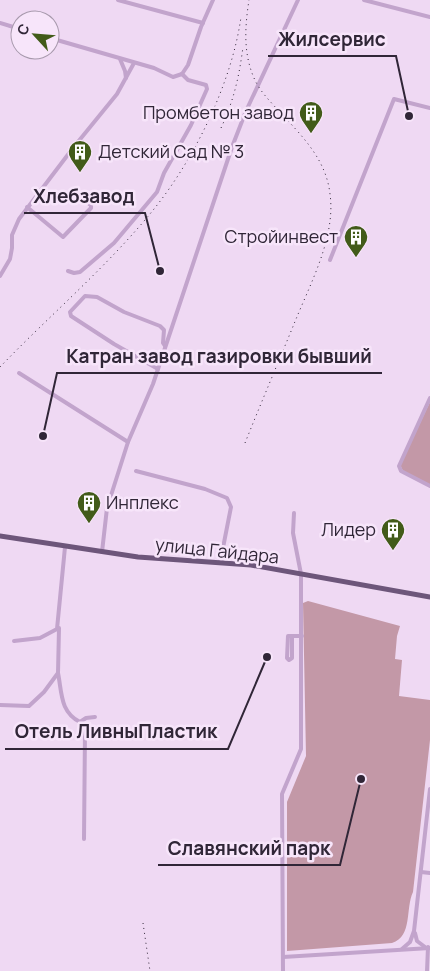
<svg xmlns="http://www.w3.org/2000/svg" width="430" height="971" viewBox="0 0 430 971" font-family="Manrope,sans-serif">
<rect width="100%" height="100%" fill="#efd9f3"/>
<!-- green -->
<g fill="#c398a7">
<path d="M430 402V485L403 471 400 465Z"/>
<path d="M308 601 400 626 397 636 395 659 402 660 399 696 430 700V740L413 892C405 909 413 936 392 943L287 951V802L306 756 303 603Z"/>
</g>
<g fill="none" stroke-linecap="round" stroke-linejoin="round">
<!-- minor -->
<g stroke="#c2a4cc" stroke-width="4">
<path d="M118 0 203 23"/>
<path d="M364 0 430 17"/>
<path d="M0 23 20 29"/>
<path d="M50 38 154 68 173 77 182 74"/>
<path d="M120 59 125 71 126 78"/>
<path d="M182 74 188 65 201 27 213 0"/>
<path d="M27 207 63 237 91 208V205L89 204"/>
<path d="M330 260 394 99 430 108"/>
<path d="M68 271 74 273 80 272 114 243 157 192 164 173 191 125 207 89 206 85 188 80 182 74"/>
<path d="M0 276 10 259 12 248V235L19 219 73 148 117 94 134 63"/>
<path d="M158 369 114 344 71 316 70 312 85 296 97 297 124 312 160 326 164 330 163 343 165 346"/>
<path d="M19 373 128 442"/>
<path d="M430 398 399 466 401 471 430 486"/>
<path d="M136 471 205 489 227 498 231 507 220 563"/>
<path d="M102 552 107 508 128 442 153 384 232 147 246 111 298 0"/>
<path d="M292 636V658L289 660 287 658 288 636H302"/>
<path d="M14 641 40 638 57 629 65 547"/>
<path d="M58 673C62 693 60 712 80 722L86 718 95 717"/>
<path d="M0 705 29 706 44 692 58 673 59 628"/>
<path d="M80 722 84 726 85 731 84 839"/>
<path d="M421 872 430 873"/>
<path d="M415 933 417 941 425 947"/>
<path d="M402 949 410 942 414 931 430 789"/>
<path d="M283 957 430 948"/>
<path d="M283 971 282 794 301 749V574L293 533 294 513"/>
<path d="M427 971 428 947"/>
</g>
<!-- major -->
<path stroke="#6d567a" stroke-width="5" d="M0 536 138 557 251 565 430 597"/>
<!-- rail -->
<g stroke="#302637" stroke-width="1" stroke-dasharray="1 4" stroke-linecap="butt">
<path d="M221 128C234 100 239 77 243 47"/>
<path d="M0 367C50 315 109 265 154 209 195 158 232 82 241 17"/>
<path d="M245 443C261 403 278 363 294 324 310 284 336 237 330 194 326 158 300 134 277 109 268 99 259 90 254 78 243 53 245 26 249 0"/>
<path d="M143 923 150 971"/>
</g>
</g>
<!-- icons -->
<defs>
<g id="building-pin" transform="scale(1.25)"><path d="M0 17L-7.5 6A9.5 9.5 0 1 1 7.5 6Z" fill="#425b19" stroke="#f7e5fa"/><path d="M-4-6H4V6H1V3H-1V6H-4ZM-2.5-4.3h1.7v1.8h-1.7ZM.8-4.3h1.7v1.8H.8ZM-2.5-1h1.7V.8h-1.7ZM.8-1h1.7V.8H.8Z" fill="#fff"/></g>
</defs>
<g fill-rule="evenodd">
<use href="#building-pin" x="311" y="113"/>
<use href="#building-pin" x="80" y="152"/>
<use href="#building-pin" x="356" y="237"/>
<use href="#building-pin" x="89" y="503"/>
<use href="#building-pin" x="393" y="530"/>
</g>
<g text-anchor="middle" stroke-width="5" stroke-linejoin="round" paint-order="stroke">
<!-- poi labels -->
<g font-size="18" fill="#302637" stroke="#f7e5fa" text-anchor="end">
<text x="294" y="119">Промбетон завод</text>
<text x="98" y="158" text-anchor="start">Детский Сад № 3</text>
<text x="338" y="243">Стройинвест</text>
<text x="106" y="509" text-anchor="start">Инплекс</text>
<text x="376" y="536">Лидер</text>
</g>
<!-- street labels -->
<g font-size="18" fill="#302637" stroke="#f7e5fa">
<text transform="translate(217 551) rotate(6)" y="6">улица Гайдара</text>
</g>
</g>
<!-- callouts -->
<path fill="none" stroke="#302637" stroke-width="2" d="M409 116L396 56H268M160 271L145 213H24M43 436L57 373H382M267 657L228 749H5M361 779L340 865H158"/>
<g fill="#302637" stroke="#f7e5fa" stroke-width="2">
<circle cx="409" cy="116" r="5"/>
<circle cx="160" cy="271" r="5"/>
<circle cx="43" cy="436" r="5"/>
<circle cx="267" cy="657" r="5"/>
<circle cx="361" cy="779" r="5"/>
</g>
<g font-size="19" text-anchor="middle" font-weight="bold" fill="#302637" stroke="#f7e5fa" stroke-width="5" stroke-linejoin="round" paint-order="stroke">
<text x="332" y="46">Жилсервис</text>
<text x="84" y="203">Хлебзавод</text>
<text x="219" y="363">Катран завод газировки бывший</text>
<text x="116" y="738">Отель ЛивныПластик</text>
<text x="249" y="855">Славянский парк</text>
</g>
<!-- north arrow -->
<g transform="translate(35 35) rotate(296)"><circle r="24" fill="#f7e5fa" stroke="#a799ac"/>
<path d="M0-4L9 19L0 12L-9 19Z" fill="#425b19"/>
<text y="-8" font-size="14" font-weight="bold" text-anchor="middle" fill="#302637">С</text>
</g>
</svg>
